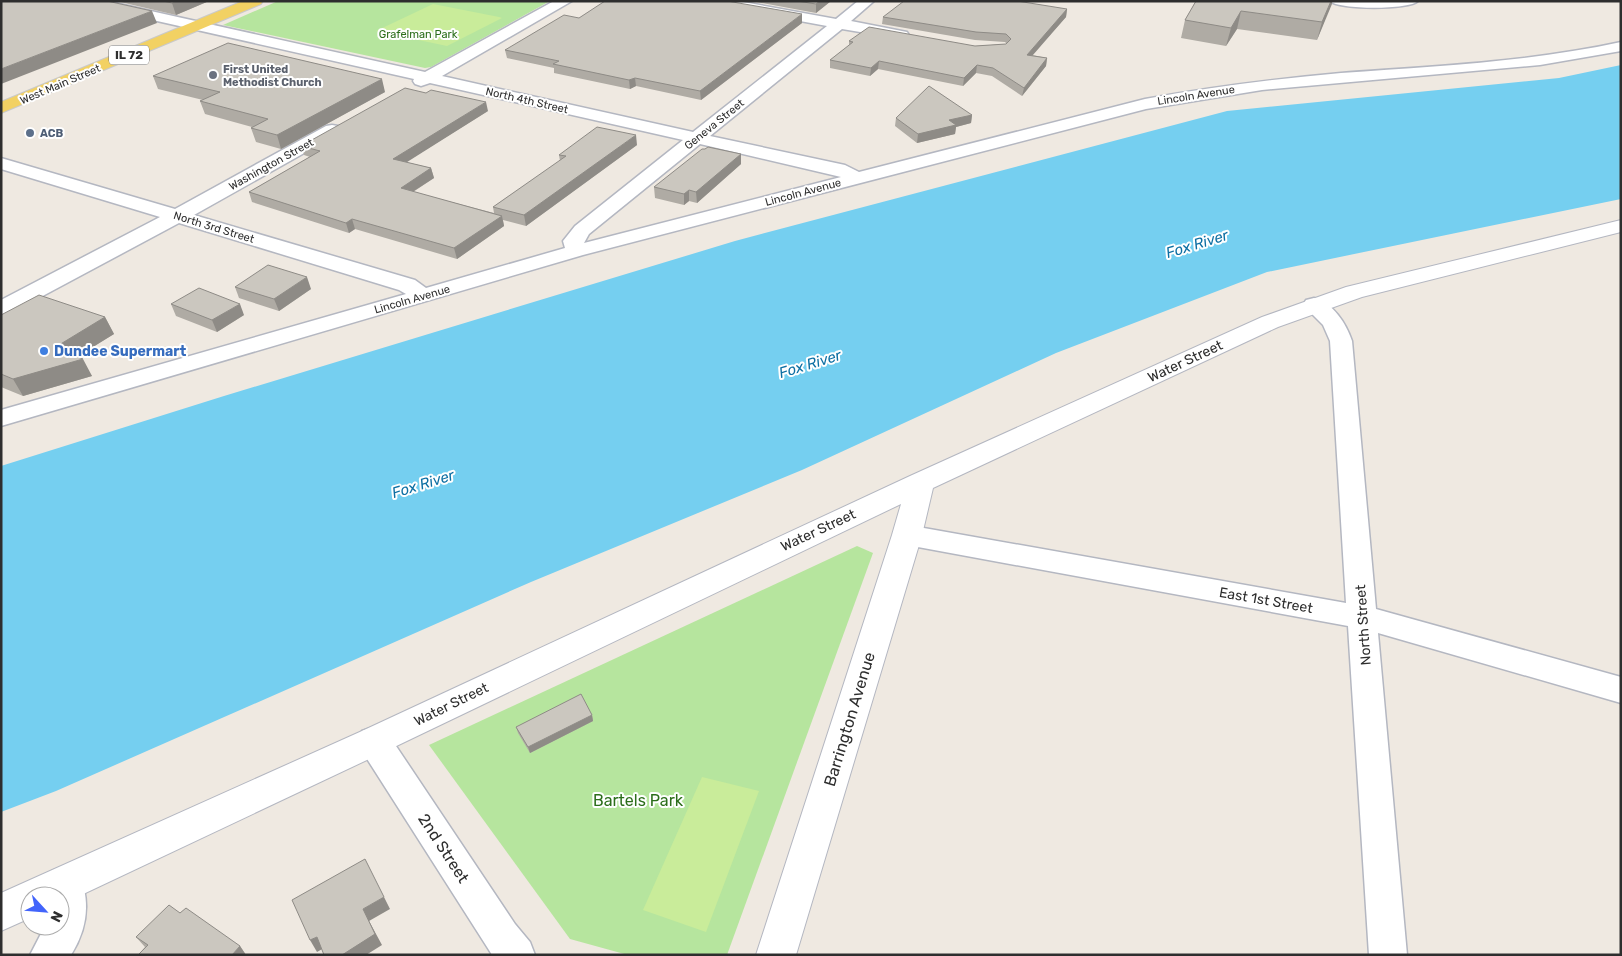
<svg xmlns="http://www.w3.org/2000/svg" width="1622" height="956" viewBox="0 0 1622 956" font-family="Rubik,sans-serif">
<rect width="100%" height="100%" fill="#efe9e1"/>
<!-- green -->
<g fill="#b6e59e">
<path d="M278 1H550L431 67 425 68 223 25Z"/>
<path d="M857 546 873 553 727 955H628L570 939 429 745Z"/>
</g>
<!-- pitch -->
<g fill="#c9ec9a">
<path d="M433 4 499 17 502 18 447 46 376 31Z"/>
<path d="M702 777 759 791 706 932 643 910Z"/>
</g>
<!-- water -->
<path fill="#75cff0" d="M1621 65V199L1267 272 1056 353 802 470 531 582 56 791 1 812V466L224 396 735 241 1227 111 1559 78Z"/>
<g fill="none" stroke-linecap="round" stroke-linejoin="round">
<!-- minor casing -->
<g stroke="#b4b7c1" stroke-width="3">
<g id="minor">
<path d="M79 1H106L425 72 554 1H572L442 76 693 132 827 26 713 5 706 1H738L836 19 858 1H874L851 21 907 32 909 35 907 38 902 39 842 29 710 136 845 165 859 172 1145 99C1210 87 1275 79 1341 73 1435 66 1529 62 1621 42V51L1540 65 1262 90 1146 109 583 255 1 426V410L406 294 399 290 179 223 9 314 1 316V300L160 217 1 169V158L175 209 326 126 332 125 338 126 341 130 338 134 194 215 415 280 426 288 565 248 563 241 575 226 683 140 430 83 421 86 415 84 413 81 414 79 86 5ZM700 144 841 177 584 243 589 234Z"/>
<path d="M1330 1H1418C1410 10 1338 10 1330 1Z"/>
<path d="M1314 298C1333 303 1346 323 1352 341L1376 609 1621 677V703L1378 633 1407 955H1369L1348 626 907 545 897 542 893 535 897 528 907 525 1346 603 1330 341 1323 325 1303 305 1306 300Z"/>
<path d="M374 727 386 731 515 924 530 942 535 955H492L489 950 362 751 358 741 362 731Z"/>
<path d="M65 866 78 871C91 900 88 928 71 955H30L45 926H60V896H48L47 883 52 871Z"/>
</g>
</g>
<!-- tertiary casing -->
<g stroke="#b4b7c1" stroke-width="2">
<path id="tertiary" d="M1621 220V232L1362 297 1278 327 933 488 922 535 796 955H756L892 535 901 504 386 751 60 905V896H30V918L1 931V893L362 731 910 476 1262 317 1346 287Z"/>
</g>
<!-- primary casing -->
<g stroke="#c9c9c9" stroke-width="2">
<path id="primary" d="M243 1H263L261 4 1 113V102Z"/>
</g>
<!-- minor -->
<use href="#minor" fill="#fff" fill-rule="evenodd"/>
<!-- tertiary -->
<use href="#tertiary" fill="#fff" fill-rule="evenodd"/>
<!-- primary -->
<use href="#primary" fill="#f2d163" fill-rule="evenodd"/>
</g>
<!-- wall -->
<g fill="#afaba4">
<path d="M116 1H209L176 15Z"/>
<path d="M751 1H831L816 13Z"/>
<path d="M1196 1H1332L1317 40 1237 29 1226 46 1181 38 1185 20Z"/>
<path d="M1067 9 1066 17 1032 55 1047 58 1046 66 1022 96 992 76 976 73 963 86 878 69 870 76 830 68V60L849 46V41L975 46 1007 44 1005 42 975 40 882 24 883 17Z"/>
<path d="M579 18 802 23 701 100 636 86 630 89 554 73V68L507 58 505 50Z"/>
<path d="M153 76 385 92 281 149 256 142 251 128 252 127 205 114 200 101 203 100 158 89Z"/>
<path d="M488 111 406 162 431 168 434 178 413 192 494 213 493 207 560 161 559 155 637 145 526 226 503 220 504 226 457 259 355 229 349 233 252 202 249 192 310 157 304 155 301 146Z"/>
<path d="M972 115 971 123 956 127 955 134 917 143 895 126 896 118Z"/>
<path d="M741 154V164L697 203 689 201 684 205 655 198 654 187Z"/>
<path d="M235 287 311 289 279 311 239 298Z"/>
<path d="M171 304 244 315 217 332 176 316Z"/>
<path d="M1 315 105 317 114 334 77 357 92 376 23 396 1 387Z"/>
<path d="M592 715 593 721 530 753 518 733 516 727Z"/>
<path d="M180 913 240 946 246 955H138L145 947 136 937Z"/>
</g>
<!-- shaded-wall -->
<g fill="#8e8b86">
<path d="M177 1H209L176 15 172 3Z"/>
<path d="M820 1H831L816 13V4Z"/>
<path d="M1331 1H1332V4L1317 40 1322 22Z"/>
<path d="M1067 9 1066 17 1026 63 1027 55Z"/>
<path d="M152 11 157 23 1 84V69Z"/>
<path d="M1241 11 1237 29 1226 46 1231 28Z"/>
<path d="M802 14V23L701 100 700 91Z"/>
<path d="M1047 58 1046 66 1022 96 1024 88Z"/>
<path d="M879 61 878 69 870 76 871 68Z"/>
<path d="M977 65 976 73 963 86 964 78Z"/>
<path d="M635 78 636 86 630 89 629 80Z"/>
<path d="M382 79 385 92 281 149 277 135Z"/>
<path d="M486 102 488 111 396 169 393 159Z"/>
<path d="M972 115 971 123 956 127 955 134 917 143 918 134 949 120Z"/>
<path d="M636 135 637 145 526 226 524 215Z"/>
<path d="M741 154V164L697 203 696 192Z"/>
<path d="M431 168 434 178 403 198 401 188Z"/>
<path d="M689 190V201L684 205V194Z"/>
<path d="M502 216 504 226 457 259 454 248Z"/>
<path d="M352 219 355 229 349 233 346 223Z"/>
<path d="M307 277 311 289 279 311 274 299Z"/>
<path d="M240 304 244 315 217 332 212 320Z"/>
<path d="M105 317 114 334 65 364 83 359 92 376 23 396 13 379 54 348Z"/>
<path d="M592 715 593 721 530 753 528 747Z"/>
<path d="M384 897 390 909 369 921 382 945 366 955H342L363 909Z"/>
<path d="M317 937 324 948 317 952 310 940Z"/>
<path d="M240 946 246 955H232Z"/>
</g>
<!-- building -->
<g fill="#cbc7bf" stroke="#8e8b86">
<path d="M1 1H107L152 11 1 69Z"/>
<path d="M163 1H177L172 3Z"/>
<path d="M605 1H727L802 14 700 91 635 78 629 80 553 64 559 61 505 50 564 15 579 18Z"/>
<path d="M797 1H820L816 4Z"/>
<path d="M904 1H1017L1067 9 1027 55 1047 58 1024 88 993 68 977 65 964 78 879 61 871 68 830 60 853 42 849 41 869 27 975 46 1006 44 1011 39 1006 34 976 32 883 17Z"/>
<path d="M1196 1H1331L1322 22 1241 11 1231 28 1185 20Z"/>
<path d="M228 43 382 79 277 135 251 128 268 119 200 101 220 92 153 76Z"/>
<path d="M929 86 972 115 949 120 956 125 918 134 896 118Z"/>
<path d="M405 88 426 93 431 90 486 102 393 159 431 168 401 188 502 216 454 248 352 219 346 223 249 192 320 151 301 146Z"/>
<path d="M597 127 636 135 524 215 493 207 566 156 559 155Z"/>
<path d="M708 147 741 154 696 192 689 190 684 194 654 187 702 149H705Z"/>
<path d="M268 265 307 277 274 299 235 287Z"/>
<path d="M199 288 240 304 212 320 171 304Z"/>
<path d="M39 295 105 317 54 348 83 359 13 379 1 374V315Z"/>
<path d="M581 694 592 715 528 747 516 727Z"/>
<path d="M365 859 384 897 363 909 375 934 342 955H324L317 937 310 940 292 900Z"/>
<path d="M169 905 180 913 186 908 240 946 232 955H138L148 945 136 937Z"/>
</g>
<!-- markers -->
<circle fill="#6b7280" stroke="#fff" stroke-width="2" cx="213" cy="75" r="5"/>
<circle fill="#5c6f8a" stroke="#fff" stroke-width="2" cx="30" cy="133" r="5"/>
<circle fill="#3f7fe0" stroke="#fff" stroke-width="2" cx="44" cy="351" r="5"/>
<g text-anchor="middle" stroke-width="4" stroke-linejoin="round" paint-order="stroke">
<!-- far-park labels -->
<g font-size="11" fill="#2c6e1b" stroke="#fff">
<text x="418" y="38">Grafelman Park</text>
</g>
<!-- far-worship labels -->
<g font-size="11" font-weight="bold" fill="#5b616d" stroke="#fff" text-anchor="start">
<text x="223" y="73">First United<tspan x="223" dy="13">Methodist Church</tspan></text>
</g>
<!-- far-street labels -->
<g font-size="11" fill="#2e2e2e" stroke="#fff">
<text transform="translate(60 84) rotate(-23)" y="4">West Main Street</text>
<text transform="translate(1196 95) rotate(-9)" y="4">Lincoln Avenue</text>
<text transform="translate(527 100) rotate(13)" y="4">North 4th Street</text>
<text transform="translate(714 124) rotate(-39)" y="4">Geneva Street</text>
<text transform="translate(271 164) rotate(-29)" y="4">Washington Street</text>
<text transform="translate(803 192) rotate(-15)" y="4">Lincoln Avenue</text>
<text transform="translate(214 227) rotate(17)" y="4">North 3rd Street</text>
<text transform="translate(412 299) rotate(-16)" y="4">Lincoln Avenue</text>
</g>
<!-- far-service labels -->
<g font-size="11" font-weight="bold" fill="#4e5e75" stroke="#fff" text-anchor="start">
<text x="40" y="137">ACB</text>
</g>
<!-- shield labels -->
<rect fill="#fff" stroke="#6d6d6d" stroke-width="1" x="109" y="45.5" width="40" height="19" rx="4"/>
<g font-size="12" font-weight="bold" fill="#2e2e2e">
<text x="129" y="59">IL 72</text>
</g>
<!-- shop labels -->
<g font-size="14" font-weight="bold" fill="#366cbe" stroke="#fff" text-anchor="start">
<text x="54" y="356">Dundee Supermart</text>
</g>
<!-- street labels -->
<g font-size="14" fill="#2e2e2e" stroke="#fff">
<text transform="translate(1185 361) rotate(-25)" y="5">Water Street</text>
<text transform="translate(818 530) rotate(-25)" y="5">Water Street</text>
<text transform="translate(1266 600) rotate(10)" y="5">East 1st Street</text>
<text transform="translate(1363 625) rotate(-94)" y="5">North Street</text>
<text transform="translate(451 704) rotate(-26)" y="5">Water Street</text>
</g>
<!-- water labels -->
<g font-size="15" font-style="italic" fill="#0d6fa3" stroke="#fff">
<text transform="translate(1197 244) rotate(-17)" y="5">Fox River</text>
<text transform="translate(810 364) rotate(-17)" y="5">Fox River</text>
<text transform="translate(423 484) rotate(-17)" y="5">Fox River</text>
</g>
<!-- near-street labels -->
<g font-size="16" fill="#2e2e2e" stroke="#fff">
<text transform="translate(849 719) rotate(-73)" y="6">Barrington Avenue</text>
<text transform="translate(444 848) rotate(57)" y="6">2nd Street</text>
</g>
<!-- near-park labels -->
<g font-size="16" fill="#2c6e1b" stroke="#fff">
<text x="638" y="806">Bartels Park</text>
</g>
</g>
<!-- border -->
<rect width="1622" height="956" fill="none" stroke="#2e2e2e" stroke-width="5"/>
<!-- north arrow -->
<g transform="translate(45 911) rotate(116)"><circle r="24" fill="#ffffff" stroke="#ababab"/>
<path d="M0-4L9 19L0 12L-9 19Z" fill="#4264fb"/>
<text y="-8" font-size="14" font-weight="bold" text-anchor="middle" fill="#2e2e2e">N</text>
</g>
</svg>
